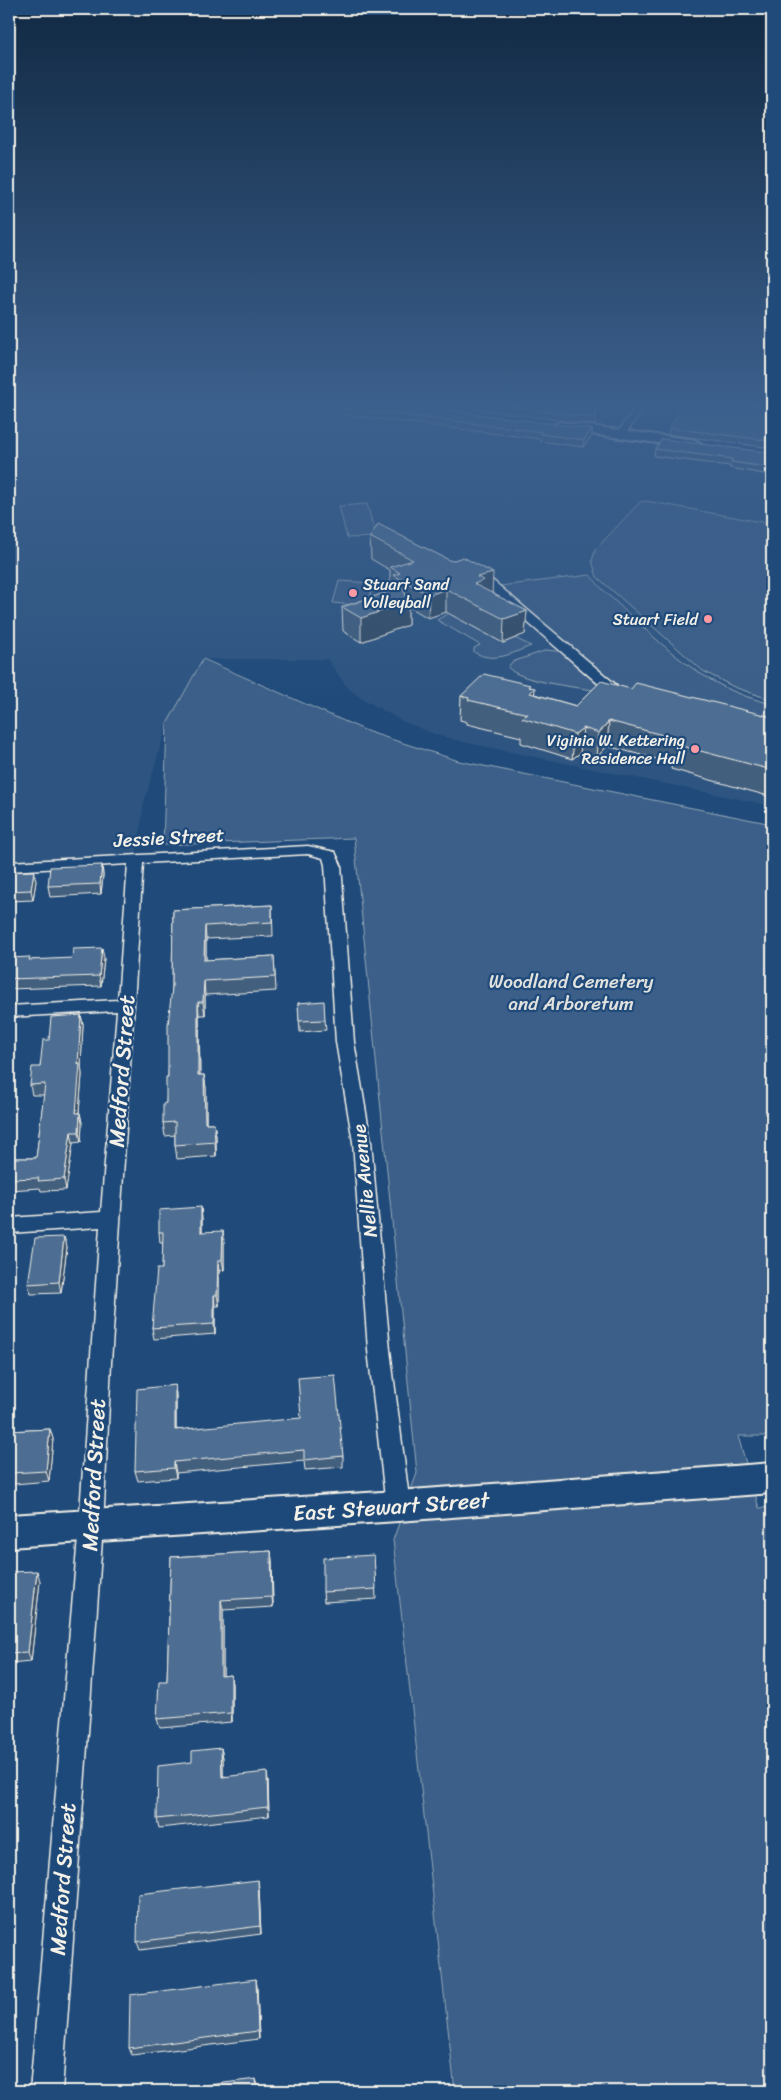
<svg xmlns="http://www.w3.org/2000/svg" width="781" height="2100" viewBox="0 0 781 2100" font-family="Sriracha,sans-serif">
<rect width="100%" height="100%" fill="#1f4a7a"/>
<filter id="ink" filterUnits="userSpaceOnUse"><feTurbulence type="fractalNoise" baseFrequency=".02" numOctaves="2"/><feDisplacementMap in="SourceGraphic" scale="10" xChannelSelector="R" yChannelSelector="G"/><feConvolveMatrix kernelMatrix="1 2 1 2 8 2 1 2 1" color-interpolation-filters="sRGB"/></filter>
<g filter="url(#ink)">
<!-- built -->
<path fill="#2d5581" d="M9 405H399L772 454V806L463 742 434 734 402 721 359 697 347 687 327 659H203L167 724 144 803 136 859 9 866Z"/>
<!-- green -->
<g fill="#3a5f88" stroke="#97a8b8">
<path d="M646 501 772 524V700L734 687 703 671 597 577 592 561 595 550 640 502Z"/>
<path d="M367 504 376 537 347 538 339 506Z"/>
<path d="M590 575 603 590C657 639 698 687 772 704V724L619 688 500 586Z"/>
<path d="M339 581 373 583 368 606 333 603Z"/>
<path d="M449 613 503 643 515 638 531 646C512 653 494 664 474 652V648L480 645 437 620Z"/>
<path d="M547 650 562 652 600 685 593 690C575 687 517 681 508 667L512 662Z"/>
<path d="M203 659 369 732 459 761 772 824V1436H738L759 1508 772 1507V2091H455L393 1540 417 1473 354 838 163 845 167 724Z"/>
</g>
<g fill="none" stroke-linecap="round" stroke-linejoin="round">
<!-- street casing -->
<g stroke="#f4f1e8" stroke-width="3">
<g id="street">
<path d="M634 405H643V409L624 436H618L616 434 635 409Z"/>
<path d="M475 568 479 569 627 694 628 697 627 700H617L471 573 469 571 471 569Z"/>
<path d="M308 846 335 852 341 865 354 1042 371 1142 390 1350 410 1506 406 1514 398 1517 390 1514 386 1506 368 1350 353 1142 336 1042 325 865 323 858 308 854 143 863 111 1363 103 1526 62 2091H30L79 1526 100 1227 9 1233V1218L101 1212 117 1011 9 1017V1006L118 1000 128 864 9 871V862Z"/>
</g>
</g>
<!-- secondary casing -->
<g stroke="#f4f1e8" stroke-width="4">
<g id="secondary">
<path d="M559 422 695 440 702 444 695 448 554 429 552 426Z"/>
<path d="M772 1463V1493L398 1521 9 1547V1515L398 1491Z"/>
</g>
</g>
<!-- street -->
<use href="#street" fill="#1f4a7a" fill-rule="evenodd"/>
<!-- secondary -->
<use href="#secondary" fill="#1f4a7a" fill-rule="evenodd"/>
</g>
<!-- wall -->
<g fill="#425f7e" stroke="#f4f1e8">
<path d="M447 405H571L598 407 595 425Z"/>
<path d="M772 406V448L668 434 669 428Z"/>
<path d="M345 408 592 429V436L583 447 540 441V439L345 415Z"/>
<path d="M655 449 772 453V471L770 469 764 474 730 468V466L654 456Z"/>
<path d="M370 537 527 611 525 634 503 643 446 612 428 618 408 606V625L361 642 343 631 342 607 392 591 390 589V570L371 559Z"/>
<path d="M530 685V687L534 694 576 706 631 689 772 717V797L671 769 672 763 607 746 597 757 580 753 572 759 521 743V737L467 724V722L460 720 461 696Z"/>
<path d="M102 865 103 875 101 894 50 897 48 886Z"/>
<path d="M36 881 33 900 10 901 9 896V885Z"/>
<path d="M272 905 273 936 206 939V960L274 956 276 991 205 995V1015H199L200 1075H204L206 1088V1123H214L216 1136V1156L177 1159 175 1145V1135L165 1136 163 1123 166 1103 168 1077 172 987 173 910Z"/>
<path d="M9 958 31 960 104 958 101 986 9 989Z"/>
<path d="M298 1003 325 1020 326 1030 300 1032Z"/>
<path d="M81 1015 83 1025 81 1065 82 1075 79 1113H80L82 1123 81 1142 73 1143 66 1190 41 1191 40 1188 9 1190V1158H36L44 1095H32L30 1085 40 1067 49 1040Z"/>
<path d="M202 1218V1232L224 1242V1270L219 1271V1306H215V1334L154 1339 152 1328 162 1269 163 1243H160L159 1232Z"/>
<path d="M64 1237 67 1247 61 1293 31 1294 28 1284Z"/>
<path d="M175 1385 176 1396V1429L343 1456V1467L305 1470 304 1461 176 1473V1478L138 1481 135 1471Z"/>
<path d="M50 1429 53 1439 49 1481 14 1484V1482H9V1431Z"/>
<path d="M271 1551 272 1561 273 1607 223 1610V1676L231 1675 232 1685V1722L160 1728 157 1719 167 1681 171 1557Z"/>
<path d="M374 1555 376 1599 324 1602 323 1592Z"/>
<path d="M9 1572 40 1581 31 1661 9 1663Z"/>
<path d="M221 1748 223 1758V1776L268 1781 269 1816 159 1828 157 1819 192 1762Z"/>
<path d="M259 1888 261 1934 140 1950 137 1942Z"/>
<path d="M256 1979 257 1987 259 2039 132 2055 129 2048Z"/>
</g>
<!-- shaded-wall -->
<g fill="#364d66" stroke="#f4f1e8">
<path d="M592 429V436L583 447 584 440Z"/>
<path d="M771 463 770 469 764 474 766 467Z"/>
<path d="M493 573 492 596 474 584 477 577Z"/>
<path d="M446 589V612L428 618 429 595Z"/>
<path d="M408 602V625L361 642V618Z"/>
<path d="M527 611 525 634 503 643 504 619Z"/>
<path d="M535 688 533 712 530 693Z"/>
<path d="M609 721 607 746 597 757 599 733Z"/>
<path d="M583 728 580 753 572 759 575 734Z"/>
<path d="M102 865 103 875 101 894 100 884Z"/>
<path d="M34 871 36 881 33 900 31 890Z"/>
<path d="M205 926 206 939V973L204 960Z"/>
<path d="M102 948 104 958 101 986 99 976Z"/>
<path d="M204 981 205 995V1015L203 1002Z"/>
<path d="M198 1002 199 1015 200 1088 198 1075Z"/>
<path d="M81 1015 83 1025 81 1065 82 1075 78 1123 76 1113 78 1064Z"/>
<path d="M204 1075 206 1088V1137L205 1123Z"/>
<path d="M80 1113 82 1123 81 1142 79 1132Z"/>
<path d="M214 1123 216 1136V1156L215 1142Z"/>
<path d="M71 1132 73 1143 66 1190 64 1179Z"/>
<path d="M201 1207 202 1218V1243L201 1232Z"/>
<path d="M223 1231 224 1242V1270L222 1260Z"/>
<path d="M64 1237 67 1247 61 1293 59 1282Z"/>
<path d="M218 1260 219 1271V1306L217 1295Z"/>
<path d="M214 1295 215 1306V1334L214 1324Z"/>
<path d="M175 1385 176 1396V1440L175 1430Z"/>
<path d="M50 1429 53 1439 49 1481 46 1471Z"/>
<path d="M174 1462 176 1473V1478L174 1468Z"/>
<path d="M271 1551 272 1561 273 1607 272 1597Z"/>
<path d="M37 1571 40 1581 31 1661 28 1652Z"/>
<path d="M221 1600 223 1610V1686L221 1676Z"/>
<path d="M231 1675 232 1685V1722L231 1713Z"/>
<path d="M221 1748 223 1758V1786L222 1777Z"/>
<path d="M267 1772 268 1781 269 1816 268 1807Z"/>
<path d="M258 1880 259 1888 261 1934 260 1926Z"/>
<path d="M256 1979 257 1987 259 2039 258 2031Z"/>
<path d="M256 2079 258 2085V2091H257Z"/>
</g>
<!-- building -->
<g fill="#4d6e92" stroke="#f4f1e8">
<path d="M347 405H410L592 429 584 440 540 434 542 432 345 408Z"/>
<path d="M500 405H571L598 407 595 418Z"/>
<path d="M688 405H771L772 406V441L669 428 682 408Z"/>
<path d="M662 439 772 453V463H771L766 467 731 462 732 459 655 449Z"/>
<path d="M378 524 451 561 463 557 493 573 477 577 484 580 474 584 527 611 504 619 446 589 429 595 393 575 400 573 390 567 413 560 370 537Z"/>
<path d="M403 587 408 602 361 618 342 607Z"/>
<path d="M484 674 530 685 529 687 535 688 530 693 576 706 601 681 631 689 636 683 772 717V770L674 744 678 739 609 721 599 733 583 728 575 734 522 718 528 714 468 700 469 698 461 696Z"/>
<path d="M102 865 100 884 48 886 50 867Z"/>
<path d="M34 871 31 890 9 891V885L11 872Z"/>
<path d="M272 905V922L205 926 204 960 274 956 275 977 204 981 203 1002H198V1075H204L205 1123H214L215 1142 175 1145V1122L163 1123V1104L166 1103V1077H168V1025L172 987 173 910Z"/>
<path d="M102 948 99 976 9 979V958L30 957 29 960 72 958 73 949Z"/>
<path d="M324 1001 325 1020 299 1021 298 1003Z"/>
<path d="M81 1015 78 1064H80L76 1113H80L79 1132H71L64 1179 38 1181 39 1178 9 1179V1158H36L45 1084 30 1085 32 1067H40L43 1040H49L51 1017Z"/>
<path d="M201 1207V1232L223 1231 222 1260H218L217 1295H214V1324L152 1328 157 1269H162L163 1232H159V1210Z"/>
<path d="M64 1237 59 1282 28 1284 35 1238Z"/>
<path d="M335 1375 343 1456 304 1460V1450L174 1462V1468L135 1471 137 1389 175 1385V1430L301 1418 298 1378Z"/>
<path d="M50 1429 46 1471 11 1473V1471L9 1472V1431Z"/>
<path d="M271 1551 272 1597 221 1600V1676L231 1675V1713L157 1719 159 1681H167L171 1557Z"/>
<path d="M374 1555 376 1589 323 1592V1558Z"/>
<path d="M37 1571 28 1652 9 1653V1572Z"/>
<path d="M221 1748 222 1777 267 1772 268 1807 157 1819 158 1766 192 1762V1751Z"/>
<path d="M258 1880 260 1926 137 1942 138 1894Z"/>
<path d="M256 1979 258 2031 129 2048 130 1995Z"/>
<path d="M256 2079 257 2091H161Z"/>
</g>
</g>
<!-- sky -->
<linearGradient id="sky" x2="0" y2="1"><stop stop-color="#112943"/><stop offset="0.58" stop-color="#3c608d"/><stop offset="1" stop-color="#3c608d" stop-opacity="0"/></linearGradient>
<rect width="781" height="699" fill="url(#sky)"/>
<!-- markers -->
<g fill="#ff9aa2" stroke="#1f4a7a" stroke-width="2">
<circle cx="353" cy="593" r="5"/>
<circle cx="708" cy="619" r="5"/>
<circle cx="695" cy="749" r="5"/>
</g>
<g text-anchor="middle" stroke-width="4.5" stroke-linejoin="round" paint-order="stroke">
<!-- far-poi labels -->
<g font-size="16" fill="#f4f1e8" stroke="#1f4a7a" text-anchor="end">
<text x="363" y="590" text-anchor="start">Stuart Sand<tspan x="363" dy="18">Volleyball</tspan></text>
<text x="698" y="625">Stuart Field</text>
<text x="685" y="746">Viginia W. Kettering<tspan x="685" dy="18">Residence Hall</tspan></text>
</g>
<!-- street labels -->
<g font-size="19" fill="#f4f1e8" stroke="#1f4a7a">
<text transform="translate(169 837) rotate(-3)" y="7">Jessie Street</text>
<text transform="translate(364 1181) rotate(-96)" y="7">Nellie Avenue</text>
</g>
<!-- park labels -->
<g font-size="19" fill="#e1e2de" stroke="#1f4a7a">
<text x="571" y="988">Woodland Cemetery<tspan x="571" dy="22">and Arboretum</tspan></text>
</g>
<!-- near-street labels -->
<g font-size="22" fill="#f4f1e8" stroke="#1f4a7a">
<text transform="translate(121 1071) rotate(-86)" y="8">Medford Street</text>
<text transform="translate(93 1475) rotate(-87)" y="8">Medford Street</text>
<text transform="translate(391 1506) rotate(-4)" y="8">East Stewart Street</text>
<text transform="translate(62 1879) rotate(-86)" y="8">Medford Street</text>
</g>
</g>
<!-- margin -->
<rect width="781" height="2100" fill="none" stroke="#1f4a7a" stroke-width="30"/>
<rect x="15" y="15" width="751" height="2070" fill="none" stroke="#f4f1e8" stroke-width="2" filter="url(#ink)"/>
</svg>
